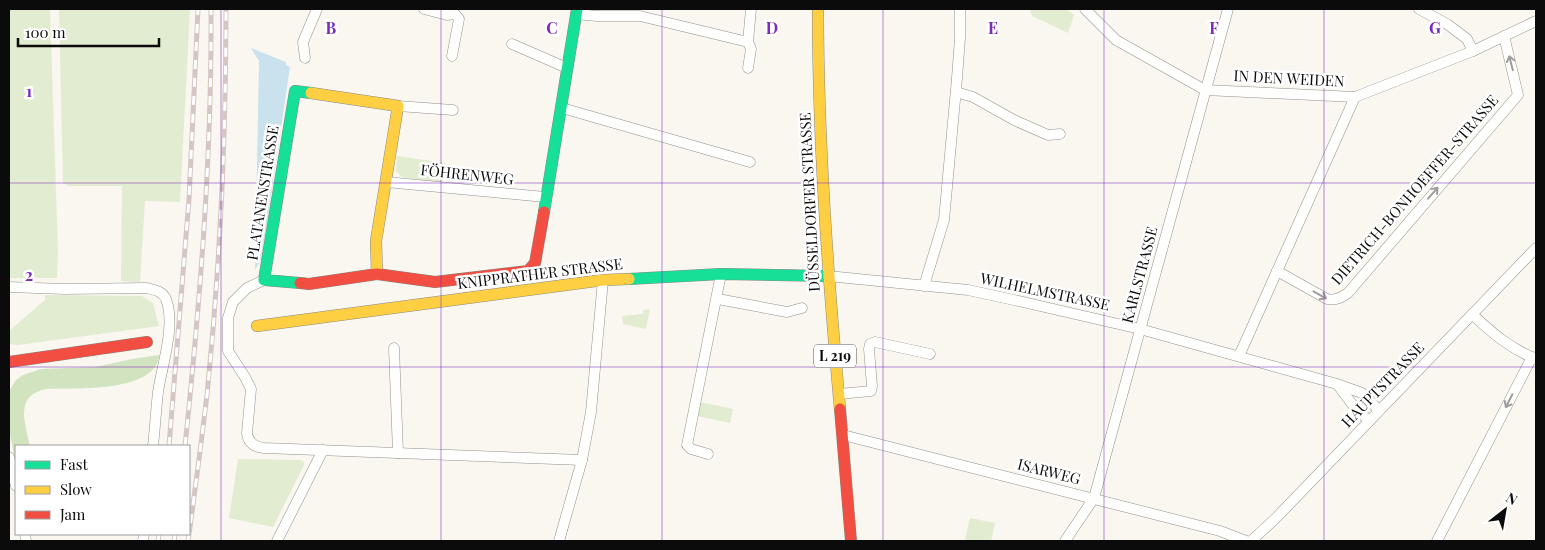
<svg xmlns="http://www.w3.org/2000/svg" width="1545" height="550" viewBox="0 0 1545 550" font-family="'Playfair Display',serif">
<rect width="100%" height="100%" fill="#f9f7ef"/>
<!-- green -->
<g fill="#e2ecd1">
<path d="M9 9H50L58 253 57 278H9Z"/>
<path d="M59 9H190L180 202 145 201 140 282 121 281 122 186H69L63 183Z"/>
<path d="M1030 9H1066L1074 15 1068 33 1032 16Z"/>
<path d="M397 156 445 163 442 183 402 177 396 171Z"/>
<path d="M45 295 142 296 153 303 159 326 18 345 9 344V331L45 300Z"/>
<path d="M650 309 646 329 623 324 622 316 643 314V310Z"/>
<path d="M700 402 733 409 730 423 697 416Z"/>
<path d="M238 459 300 460 304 462V465L273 527 229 518Z"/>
<path d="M970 518 995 523 991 541 965 540Z"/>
</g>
<!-- forest -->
<path fill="#d2e3c0" d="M159 355C157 393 73 388 46 389 14 396 25 422 30 446H16V465L9 429V391L16 380 23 375 41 369 96 367 132 359Z"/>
<!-- water -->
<path fill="#c9e2ee" d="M251 48 286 62V65L290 67 262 258 255 270 259 61Z"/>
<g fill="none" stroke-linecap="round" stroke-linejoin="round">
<!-- street casing -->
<g stroke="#92918e" stroke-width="11">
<g id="street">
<path d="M424 9 447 15 455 14 459 19 452 56"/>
<path d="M1085 9 1116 40 1205 90 1355 97 1473 51 1536 21"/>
<path d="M1419 9 1447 24 1467 39 1473 51"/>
<path d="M576 14 597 16H640L748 42 751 49 748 68"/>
<path d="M748 42 751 9"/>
<path d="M512 44 567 68"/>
<path d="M305 58 303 42 317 9"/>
<path d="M956 92 973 97 1014 120 1048 135 1060 134"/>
<path d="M398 106 453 110"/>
<path d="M562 108 750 162"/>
<path d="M386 182 545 197"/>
<path d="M1277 271 1327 299C1335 301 1341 298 1348 293L1518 95 1504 36"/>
<path d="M828 276 968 290 1014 300 1140 329 1337 384 1362 393 1379 410"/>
<path d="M264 280 247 288 233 302 228 318V351L245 377 251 389 247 433C248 443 255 447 264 448L582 460"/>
<path d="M924 286 944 220 957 78 960 38V9"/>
<path d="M9 287 64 289 147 288C155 290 162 291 166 299 176 325 162 365 158 392 156 410 155 428 153 446"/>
<path d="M718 299 787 312 802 308"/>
<path d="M1472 314C1492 333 1511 349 1536 359"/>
<path d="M394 348 398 453"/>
<path d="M1239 356 1355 97"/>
<path d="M1338 385 1352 404 1369 421"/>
<path d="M839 394 871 391 872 386 869 349 870 344 875 342 930 354"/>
<path d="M843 435 1220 531 1246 541"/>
<path d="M708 454 691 449 687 445 721 274"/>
<path d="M9 457 16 486"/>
<path d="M25 534 26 541"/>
<path d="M143 541 144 534"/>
<path d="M277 541 323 450"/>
<path d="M559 541 582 460 591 412 603 280"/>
<path d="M1065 541 1094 498 1228 9"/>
<path d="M1251 541 1275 519 1536 248"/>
<path d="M1437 541 1532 357"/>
</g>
</g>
<!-- fast casing -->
<g stroke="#898884" stroke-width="12">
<g id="fast">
<path d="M544 212 577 9"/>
<path d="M629 279 721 274 828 276"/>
<path d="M300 283 264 280 295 91 311 93"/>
</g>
</g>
<!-- slow casing -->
<g stroke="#898884" stroke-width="12">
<g id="slow">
<path d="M818 9C818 142 828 276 840 409"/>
<path d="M311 93 398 106 376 241 377 274"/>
<path d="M257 326 603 280 629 279"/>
</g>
</g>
<!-- jam casing -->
<g stroke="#898884" stroke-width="12">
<g id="jam">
<path d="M300 283 309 284 377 274 435 282 528 271 535 263 544 212"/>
<path d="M9 362 147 342"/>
<path d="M840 409 851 541"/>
</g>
</g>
<!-- street -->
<use href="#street" stroke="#fefefd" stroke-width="10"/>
<!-- fast -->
<use href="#fast" stroke="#16e098" stroke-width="11"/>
<!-- slow -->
<use href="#slow" stroke="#ffcf43" stroke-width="11"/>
<!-- jam -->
<use href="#jam" stroke="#f24e42" stroke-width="11"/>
<!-- rail casing -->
<g stroke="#d4c6c5" stroke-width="5">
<g id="rail">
<path d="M169 446 189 199 198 9"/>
<path d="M185 446C200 301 212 155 211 9"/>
<path d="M158 541 159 534"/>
<path d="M174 541 175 534"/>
<path d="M188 541C195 492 201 444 207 395 220 267 226 137 226 9"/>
</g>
</g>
<!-- rail -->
<use href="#rail" stroke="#fff" stroke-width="3" stroke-dasharray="9" stroke-linecap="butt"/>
</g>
<!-- one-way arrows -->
<defs><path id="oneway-shaft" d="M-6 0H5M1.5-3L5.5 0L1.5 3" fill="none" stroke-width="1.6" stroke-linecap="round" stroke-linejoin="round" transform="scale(1.25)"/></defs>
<g stroke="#9d9d9c">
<use href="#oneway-shaft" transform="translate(1511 63) rotate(-104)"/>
<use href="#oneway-shaft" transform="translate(1433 193) rotate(-49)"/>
<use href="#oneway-shaft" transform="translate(1320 295) rotate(29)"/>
<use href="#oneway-shaft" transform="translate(1509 401) rotate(117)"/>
</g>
<!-- grid -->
<path fill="none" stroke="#7b2cbf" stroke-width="1" stroke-opacity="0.55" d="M221 9V541M441 9V541M662 9V541M883 9V541M1104 9V541M1324 9V541M9 183H1536M9 367H1536"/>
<g text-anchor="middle" stroke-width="5" stroke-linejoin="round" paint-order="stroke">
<!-- shield labels -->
<rect fill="#fff" stroke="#545454" stroke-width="1" x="814" y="344.5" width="42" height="23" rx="4"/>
<g font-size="14" font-weight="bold" fill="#0b0b0b">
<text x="835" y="361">L 219</text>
</g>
<!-- street labels -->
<g font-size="15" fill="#0b0b0b" stroke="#fff">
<text transform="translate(1289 79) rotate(3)" y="5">IN DEN WEIDEN</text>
<text transform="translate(467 175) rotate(6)" y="5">FÖHRENWEG</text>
<text transform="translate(1415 190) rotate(-49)" y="5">DIETRICH-BONHOEFFER-STRASSE</text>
<text transform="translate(263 193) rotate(-81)" y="5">PLATANENSTRASSE</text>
<text transform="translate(810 202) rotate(-93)" y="5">DÜSSELDORFER STRASSE</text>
<text transform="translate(540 274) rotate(-7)" y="5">KNIPPRATHER STRASSE</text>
<text transform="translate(1140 275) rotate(-75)" y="5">KARLSTRASSE</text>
<text transform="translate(1045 292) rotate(12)" y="5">WILHELMSTRASSE</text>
<text transform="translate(1383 385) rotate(-46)" y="5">HAUPTSTRASSE</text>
<text transform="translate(1049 472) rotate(14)" y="5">ISARWEG</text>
</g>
</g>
<g font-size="16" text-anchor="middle" font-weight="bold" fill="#7b2cbf" stroke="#fff" stroke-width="5" stroke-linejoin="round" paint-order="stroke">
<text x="331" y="34">B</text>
<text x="552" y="34">C</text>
<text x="772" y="34">D</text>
<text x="993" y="34">E</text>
<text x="1214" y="34">F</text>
<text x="1435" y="34">G</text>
<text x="29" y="97">1</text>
<text x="29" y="281">2</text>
</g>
<!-- border -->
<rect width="1545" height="550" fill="none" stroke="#0b0b0b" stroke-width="20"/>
<!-- legend -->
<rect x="15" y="445" width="175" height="90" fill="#ffffff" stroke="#9d9d9d"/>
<rect x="25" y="461" width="25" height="8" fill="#16e098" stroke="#9d9d9d"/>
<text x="60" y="470" font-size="15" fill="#0b0b0b">Fast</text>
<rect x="25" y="486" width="25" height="8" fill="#ffcf43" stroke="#9d9d9d"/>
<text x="60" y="495" font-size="15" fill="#0b0b0b">Slow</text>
<rect x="25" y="511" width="25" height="8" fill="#f24e42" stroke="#9d9d9d"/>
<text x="60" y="520" font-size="15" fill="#0b0b0b">Jam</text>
<!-- north arrow -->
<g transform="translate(1505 510) rotate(31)" stroke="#ffffff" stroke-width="4" paint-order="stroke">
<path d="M0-4L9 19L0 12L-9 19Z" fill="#0b0b0b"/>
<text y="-8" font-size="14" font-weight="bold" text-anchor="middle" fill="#0b0b0b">N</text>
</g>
<!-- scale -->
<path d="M18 38v8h141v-8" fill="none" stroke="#0b0b0b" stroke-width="2.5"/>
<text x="25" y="38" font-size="15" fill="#0b0b0b" stroke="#ffffff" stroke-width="4" paint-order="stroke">100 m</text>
</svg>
